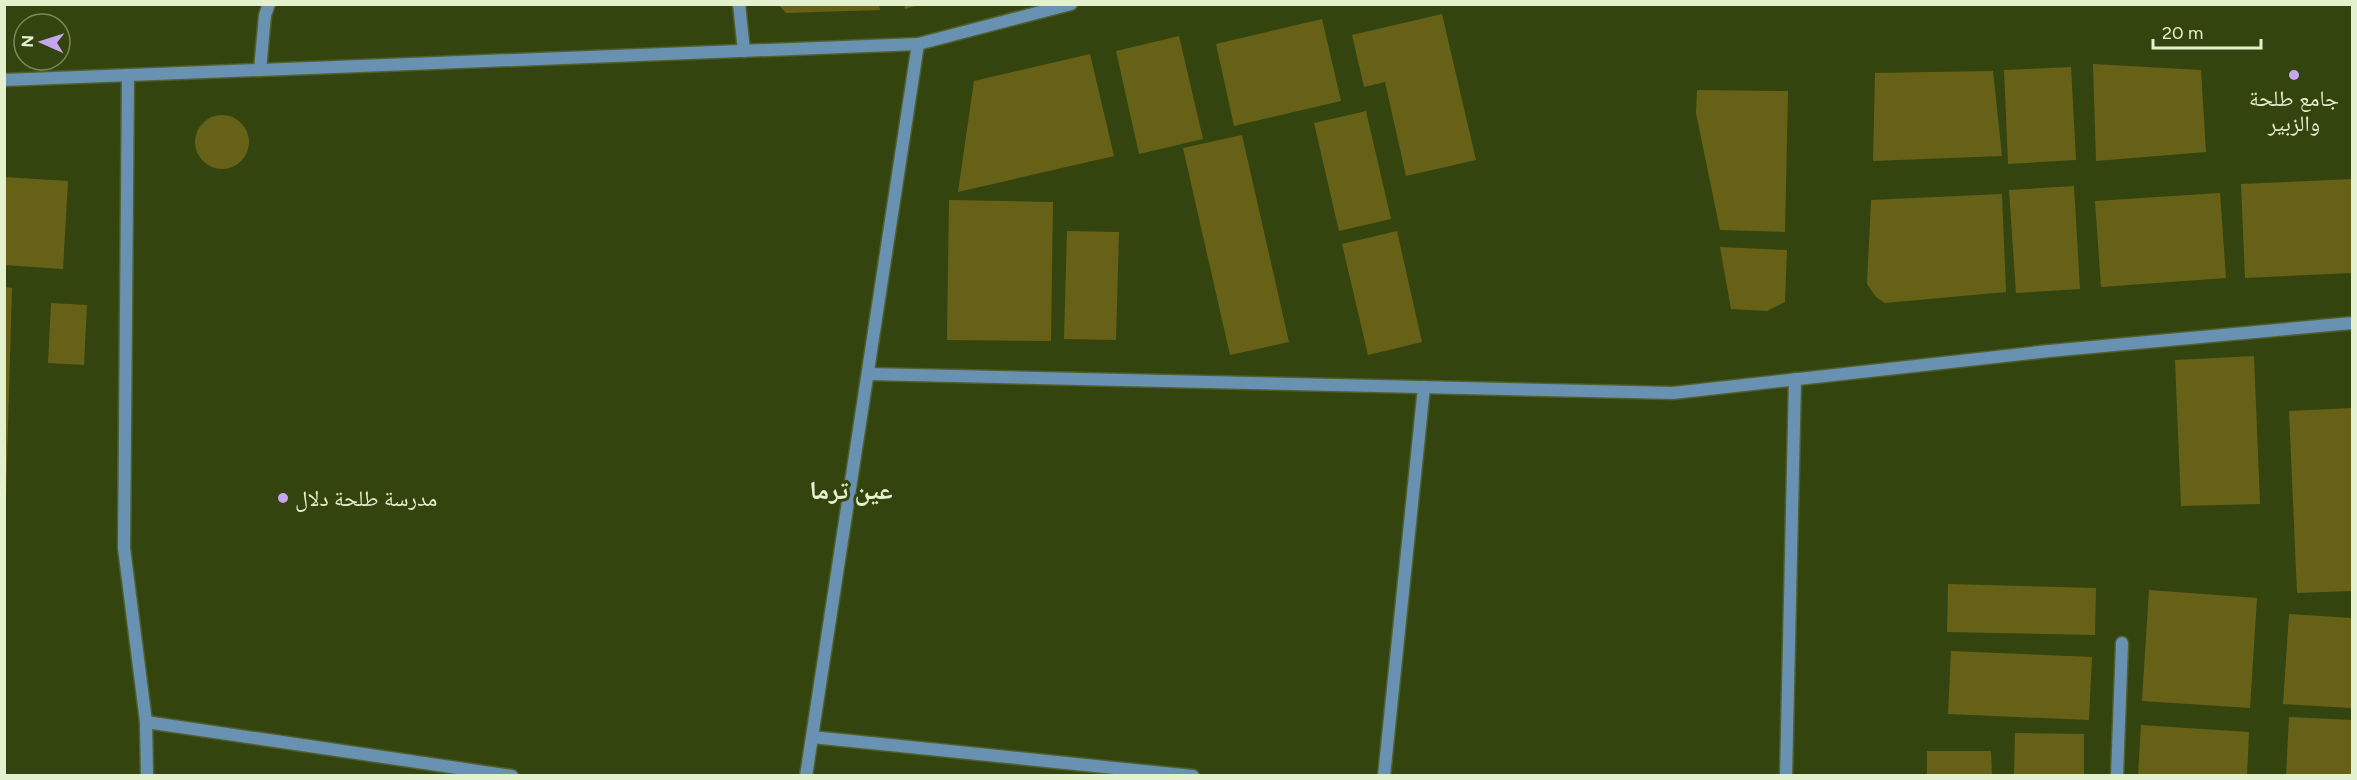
<svg xmlns="http://www.w3.org/2000/svg" width="2357" height="780" viewBox="0 0 2357 780" font-family="Figtree,'Noto Naskh Arabic',sans-serif">
<rect width="100%" height="100%" fill="#34440e"/>
<!-- building -->
<g fill="#676118">
<path d="M778 4H879L880 10 786 13Z"/>
<path d="M904 4H919V5L905 9Z"/>
<path d="M1442 14 1476 160 1406 176 1385 82 1364 87 1352 35Z"/>
<path d="M1322 19 1341 101 1234 126 1216 44Z"/>
<path d="M1179 36 1203 139 1139 154 1116 51Z"/>
<path d="M1090 54 1114 156 958 192 974 81Z"/>
<path d="M2093 64 2201 70 2206 152 2096 161Z"/>
<path d="M2071 67 2076 160 2008 164 2004 70Z"/>
<path d="M1993 71 2002 156 1873 161 1875 73Z"/>
<path d="M1697 90 1788 91 1785 232 1720 230 1696 113Z"/>
<path d="M1366 111 1391 219 1339 231 1314 123Z"/>
<circle cx="222" cy="142" r="27"/>
<path d="M1242 135 1289 342 1230 355 1183 148Z"/>
<path d="M4 177 68 181 63 269 4 265Z"/>
<path d="M2352 179V273L2245 278 2241 184Z"/>
<path d="M2074 186 2080 289 2016 293 2009 190Z"/>
<path d="M2220 193 2226 278 2101 287 2095 201Z"/>
<path d="M2002 194 2006 292 1885 303 1876 297 1867 284 1871 200Z"/>
<path d="M949 200 1053 202 1051 341 947 340Z"/>
<path d="M1067 231 1119 232 1116 340 1064 339Z"/>
<path d="M1397 231 1422 342 1368 355 1342 244Z"/>
<path d="M1720 247 1787 250 1785 302 1767 311 1731 309Z"/>
<path d="M4 287 12 288 6 495H4Z"/>
<path d="M51 303 87 305 84 365 48 363Z"/>
<path d="M2254 356 2260 504 2181 506 2175 360Z"/>
<path d="M2352 408V591L2297 593 2289 411Z"/>
<path d="M1948 584 2096 588 2095 635 1947 632Z"/>
<path d="M2149 590 2257 598 2250 708 2142 701Z"/>
<path d="M2289 614 2352 618V708L2283 704Z"/>
<path d="M1951 651 2092 657 2089 720 1948 714Z"/>
<path d="M2289 717 2352 720V776H2286Z"/>
<path d="M2141 725 2249 732 2247 776H2138Z"/>
<path d="M2015 733 2084 734V776H2014Z"/>
<path d="M1927 751H1991L1992 776H1927Z"/>
</g>
<g fill="none" stroke-linecap="round" stroke-linejoin="round">
<!-- minor casing -->
<g stroke="#50602d" stroke-width="15">
<g id="minor">
<path d="M739 4 744 51"/>
<path d="M260 70 265 15 269 4"/>
<path d="M128 75 124 548 146 722 147 776"/>
<path d="M4 80 918 44 1071 4"/>
<path d="M869 374 1673 393 2049 351 2352 323"/>
<path d="M146 722 512 776"/>
<path d="M812 737 1193 776"/>
<path d="M806 776 918 44"/>
<path d="M1384 776 1424 387"/>
<path d="M1786 776 1795 379"/>
<path d="M2117 776 2122 643"/>
</g>
</g>
<!-- minor -->
<use href="#minor" stroke="#6891b2" stroke-width="12"/>
</g>
<!-- markers -->
<g fill="#c7a6f0" stroke="#34440e" stroke-width="2">
<circle cx="2294" cy="75" r="6"/>
<circle cx="283" cy="498" r="6"/>
</g>
<g text-anchor="middle" stroke-width="6" stroke-linejoin="round" paint-order="stroke">
<!-- poi labels -->
<g font-size="22" fill="#e4f1ce" stroke="#34440e">
<text x="2294" y="106">جامع طلحة<tspan x="2294" dy="25">والزبير</tspan></text>
<text x="295" y="506" text-anchor="start">مدرسة طلحة دلال</text>
</g>
<!-- quarter labels -->
<g font-size="26" font-weight="bold" fill="#e4f1ce" stroke="#34440e">
<text x="851" y="499">عين ترما</text>
</g>
</g>
<!-- border -->
<rect width="2357" height="780" fill="none" stroke="#e4f1ce" stroke-width="12"/>
<!-- north arrow -->
<g transform="translate(42 42) rotate(273)"><circle r="28" fill="#34440e" stroke="#7a895b" stroke-width="1.5"/>
<path d="M0-4.5L10 22L0 15L-10 22Z" fill="#c7a6f0"/>
<text y="-9" font-size="16" font-weight="bold" text-anchor="middle" fill="#e4f1ce">N</text>
</g>
<!-- scale -->
<path d="M2153 39v9h108v-9" fill="none" stroke="#e4f1ce" stroke-width="3"/>
<text x="2162" y="39" font-size="18" fill="#e4f1ce" stroke="#34440e" stroke-width="4.5" paint-order="stroke">20 m</text>
</svg>
